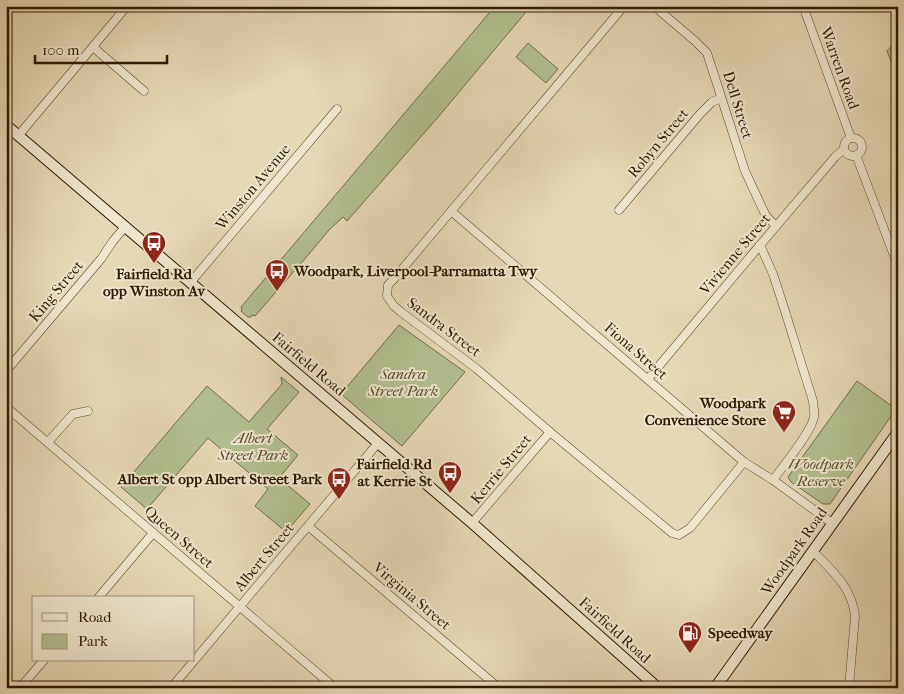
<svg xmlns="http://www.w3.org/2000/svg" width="904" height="694" viewBox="0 0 904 694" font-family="'IM FELL French Canon',serif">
<rect width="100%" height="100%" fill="#e5d8b4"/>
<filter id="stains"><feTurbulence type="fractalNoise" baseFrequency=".004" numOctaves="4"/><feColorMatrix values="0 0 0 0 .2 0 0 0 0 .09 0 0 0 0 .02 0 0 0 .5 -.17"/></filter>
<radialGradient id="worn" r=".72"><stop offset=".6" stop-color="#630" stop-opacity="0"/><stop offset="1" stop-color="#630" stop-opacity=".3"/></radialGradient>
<!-- green -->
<g fill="#b2bf8f" stroke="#706c48">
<path d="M495 6H531L439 116 347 221 343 217 329 230 309 254 255 316 252 315 251 317H248L241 311 242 309 241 307Z"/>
<path d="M898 39V78L887 51Z"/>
<path d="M528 43 558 69 546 83 516 57Z"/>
<path d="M399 325 465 372 402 446 341 394Z"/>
<path d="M281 377 299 392 267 429 298 455 279 478 310 504 286 532 255 506 268 489 208 438 147 509 121 487 207 386 249 422 282 384Z"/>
<path d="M857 381 896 409 830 504H823L791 482 788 477Z"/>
</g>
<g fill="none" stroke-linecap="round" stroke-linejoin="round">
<!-- street casing -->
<g stroke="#5c4a2d" stroke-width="9">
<g id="street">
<path d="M215 6 216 7"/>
<path d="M624 6 393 280 388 285 387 296 394 306 401 312 477 369 550 432 672 533 679 535 690 528 744 462"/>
<path d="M654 6 695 41 707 53 745 171 766 216 776 226"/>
<path d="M803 6 851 138"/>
<path d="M93 47 144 91"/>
<path d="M18 136 127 6"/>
<circle cx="853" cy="147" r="9"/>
<path d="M856 155 898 266"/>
<path d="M619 210 700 114 712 102 721 98"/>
<path d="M451 211 744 462 773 480 832 523"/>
<path d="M760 245 773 274 785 311 813 401C813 406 815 411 814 417 811 433 783 466 773 480"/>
<path d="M190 283 337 109"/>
<path d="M6 371 101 259 113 241 125 227"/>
<path d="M648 379 755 251 835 157 844 149"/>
<path d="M6 407 335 688"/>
<path d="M48 442 73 414 88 411"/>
<path d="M472 523 550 432"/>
<path d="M308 526 499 688"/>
<path d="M813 551C832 571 852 587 855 616L849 688"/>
<path d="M98 598 153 533"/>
<path d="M20 688 44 660"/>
<path d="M171 688 378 443"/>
</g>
</g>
<!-- secondary casing -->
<g stroke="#2e1a00" stroke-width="12">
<g id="secondary">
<path d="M6 125 472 523 658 688"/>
<path d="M715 688 898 432"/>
</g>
</g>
<!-- street -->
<use href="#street" stroke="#eee6ce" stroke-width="8"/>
<!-- secondary -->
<use href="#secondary" stroke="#eee6ce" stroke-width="10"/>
</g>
<!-- icons -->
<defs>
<g id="bus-pin" transform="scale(1.25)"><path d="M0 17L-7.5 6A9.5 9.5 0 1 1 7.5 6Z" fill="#8f2418" stroke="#eee6ce"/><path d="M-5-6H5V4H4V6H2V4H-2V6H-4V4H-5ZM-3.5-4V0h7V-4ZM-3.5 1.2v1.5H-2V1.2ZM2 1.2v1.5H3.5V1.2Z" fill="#fff"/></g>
<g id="supermarket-pin" transform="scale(1.25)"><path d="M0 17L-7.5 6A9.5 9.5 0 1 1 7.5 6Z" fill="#8f2418" stroke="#eee6ce"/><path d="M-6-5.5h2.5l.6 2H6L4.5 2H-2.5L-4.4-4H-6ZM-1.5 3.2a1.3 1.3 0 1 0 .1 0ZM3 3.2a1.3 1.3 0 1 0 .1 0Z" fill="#fff"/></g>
<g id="fuel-pin" transform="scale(1.25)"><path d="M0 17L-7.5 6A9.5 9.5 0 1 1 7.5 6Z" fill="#8f2418" stroke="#eee6ce"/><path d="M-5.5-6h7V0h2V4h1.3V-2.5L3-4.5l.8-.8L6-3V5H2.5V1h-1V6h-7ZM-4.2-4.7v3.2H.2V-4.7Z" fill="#fff"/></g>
</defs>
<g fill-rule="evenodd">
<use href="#bus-pin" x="154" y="243"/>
<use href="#bus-pin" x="277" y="271"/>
<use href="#supermarket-pin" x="784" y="412"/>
<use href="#bus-pin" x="450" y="473"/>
<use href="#bus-pin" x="339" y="479"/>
<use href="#fuel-pin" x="690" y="633"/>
</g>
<g text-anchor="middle" stroke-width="4" stroke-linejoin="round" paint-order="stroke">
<!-- street labels -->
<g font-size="15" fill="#2e1a00" stroke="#eee6ce">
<text transform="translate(840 68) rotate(70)" y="5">Warren Road</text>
<text transform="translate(738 105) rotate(73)" y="5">Dell Street</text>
<text transform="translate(658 143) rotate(-50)" y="5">Robyn Street</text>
<text transform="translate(253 187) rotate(-50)" y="5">Winston Avenue</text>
<text transform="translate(735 254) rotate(-50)" y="5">Vivienne Street</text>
<text transform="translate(56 291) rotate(-50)" y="5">King Street</text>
<text transform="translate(444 327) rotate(37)" y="5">Sandra Street</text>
<text transform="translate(636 351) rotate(41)" y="5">Fiona Street</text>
<text transform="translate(309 364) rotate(40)" y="5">Fairfield Road</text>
<text transform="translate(501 469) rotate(-50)" y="5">Kerrie Street</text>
<text transform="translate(179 537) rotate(41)" y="5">Queen Street</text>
<text transform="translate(794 551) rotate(-55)" y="5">Woodpark Road</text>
<text transform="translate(264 557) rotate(-50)" y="5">Albert Street</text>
<text transform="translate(412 596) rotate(40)" y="5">Virginia Street</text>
<text transform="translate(615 630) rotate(42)" y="5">Fairfield Road</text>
</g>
<!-- poi labels -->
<g font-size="15" font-weight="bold" fill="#2e1a00" stroke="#eee6ce" text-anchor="end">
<text x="294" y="276" text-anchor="start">Woodpark, Liverpool-Parramatta Twy</text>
<text x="154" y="279" text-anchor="middle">Fairfield Rd<tspan x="154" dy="17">opp Winston Av</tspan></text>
<text x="766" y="408">Woodpark<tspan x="766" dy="17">Convenience Store</tspan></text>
<text x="432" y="469">Fairfield Rd<tspan x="432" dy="17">at Kerrie St</tspan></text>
<text x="322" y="484">Albert St opp Albert Street Park</text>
<text x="708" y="638" text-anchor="start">Speedway</text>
</g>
<!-- park labels -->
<g font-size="15" font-style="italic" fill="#564c2b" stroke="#eee6ce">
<text x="403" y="379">Sandra<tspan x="403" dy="17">Street Park</tspan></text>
<text x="253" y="443">Albert<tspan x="253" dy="17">Street Park</tspan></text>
<text x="821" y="469">Woodpark<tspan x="821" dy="17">Reserve</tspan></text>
</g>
</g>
<!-- margin -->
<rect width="904" height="694" fill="none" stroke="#e5d8b4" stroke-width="25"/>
<rect x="8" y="8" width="889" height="679" fill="none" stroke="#2e1a00" stroke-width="2.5"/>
<rect x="12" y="12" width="879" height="669" fill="none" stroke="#2e1a00"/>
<!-- legend -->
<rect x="32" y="596" width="162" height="65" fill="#eee6ce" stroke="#a1947c"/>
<rect x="42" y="613" width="25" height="8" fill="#eee6ce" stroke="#a1947c"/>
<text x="78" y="622" font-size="15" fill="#2e1a00">Road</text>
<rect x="42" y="634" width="25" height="15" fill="#b2bf8f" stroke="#a1947c"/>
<text x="78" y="646" font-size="15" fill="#2e1a00">Park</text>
<!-- scale -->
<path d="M35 55v8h132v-8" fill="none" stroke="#2e1a00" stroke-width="2.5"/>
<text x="42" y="55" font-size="15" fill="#2e1a00" stroke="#eee6ce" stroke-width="4" paint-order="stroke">100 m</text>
<rect width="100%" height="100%" filter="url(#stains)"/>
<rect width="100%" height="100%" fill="url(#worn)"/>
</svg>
